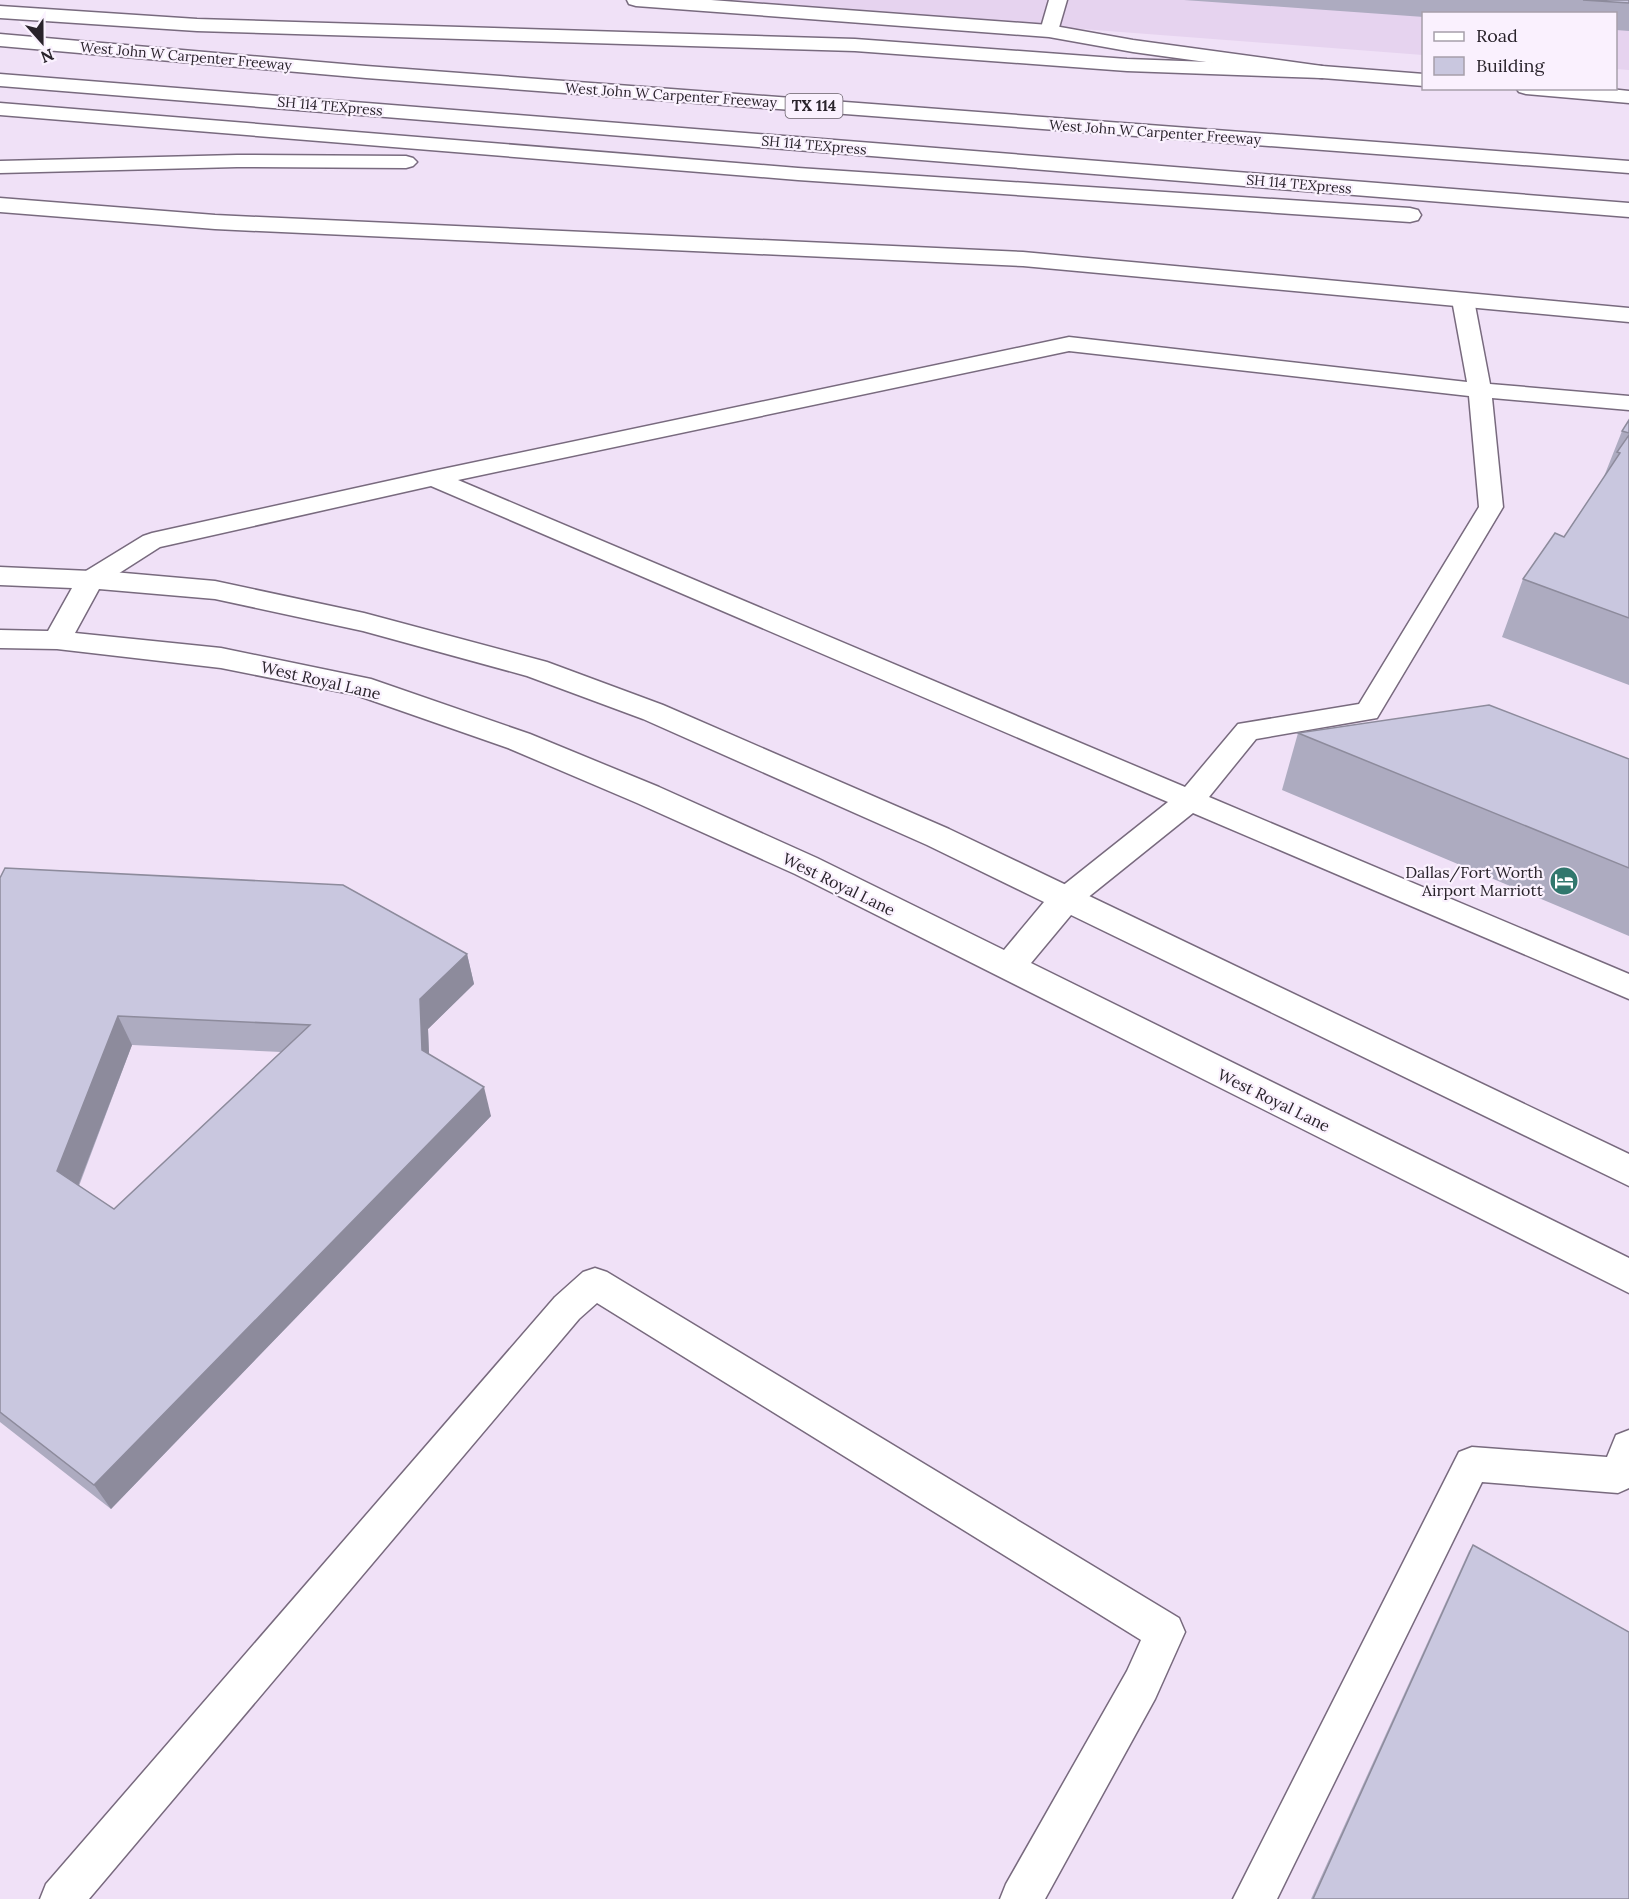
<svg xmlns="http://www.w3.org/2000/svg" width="1629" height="1899" viewBox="0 0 1629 1899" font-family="Lora,serif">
<rect width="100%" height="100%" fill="#f0e1f7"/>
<!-- built -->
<path fill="#e6d3ef" d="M700 0H1629V70L1616 69V14H1424L1423 55Z"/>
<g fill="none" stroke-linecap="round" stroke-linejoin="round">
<!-- service casing -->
<g stroke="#786a7e" stroke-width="3">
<g id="service">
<path d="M1049 0H1067L1058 31 1055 35H1043L1040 31Z"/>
<path d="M1463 294 1470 296 1474 300 1490 384 1629 396V410L1492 398 1503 507 1377 718 1256 739 1209 797 1629 974V999L1193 813 1076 907 1066 910 1056 907 1051 899 1056 891 1168 802 431 486 160 547 99 586 90 588 81 586 78 580 81 574 143 536 152 533 433 471 1069 337 1467 382 1452 300 1456 296ZM1069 351 1469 396 1479 507 1359 704 1238 724 1185 787 458 480Z"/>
<path d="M595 1268 607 1272 1179 1618 1185 1632 1155 1699 1045 1899H1000L1006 1884 1127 1671 1141 1640 597 1303 579 1319 89 1899H40L46 1884 555 1297 583 1272Z"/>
<path d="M1629 1430V1488L1618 1493 1482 1482 1277 1899H1233L1459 1452 1472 1447 1607 1457 1616 1435Z"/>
</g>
</g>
<!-- secondary casing -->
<g stroke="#786a7e" stroke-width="3">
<g id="secondary">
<path d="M627 0H711L1049 25 1133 40 1322 66 1424 74V86L1322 78 1133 52 1049 37 636 6 629 4Z"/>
<path d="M1516 88H1601L1629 91V103L1526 94 1519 92Z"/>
<path d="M0 198 215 215 1023 252 1629 308V322L1023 266 215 229 0 212Z"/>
<path d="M0 567 113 572 215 581 364 613 547 662 663 705 949 829 1629 1154V1186L1071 915 1031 963 1629 1258V1293L795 874 637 803 508 748 356 695 221 668 57 649 0 648V630L48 631 72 588 0 585ZM99 589 215 599 363 631 527 676 643 719 927 845 1044 902 1004 950 817 858 659 787 530 734 371 679 221 648 75 633Z"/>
</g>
</g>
<!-- motorway casing -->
<g stroke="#786a7e" stroke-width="3">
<g id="motorway">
<path d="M0 6 197 19 855 39 1127 59 1322 66 1329 68 1332 72 1329 76 1322 78 1127 71 855 51 197 31 0 18Z"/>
<path d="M0 34 366 66 1629 161V173L366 78 0 46Z"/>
<path d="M0 74 1629 203V217L0 86Z"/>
<path d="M0 103 798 168 1410 208 1418 210 1421 215 1418 220 1410 222 798 180 0 115Z"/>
<path d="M237 155 406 156 413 158 417 162 413 166 406 168 237 167 0 173V161Z"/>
</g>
</g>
<!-- service -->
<use href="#service" fill="#fff" fill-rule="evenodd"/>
<!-- secondary -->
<use href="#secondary" fill="#fff" fill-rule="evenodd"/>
<!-- motorway -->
<use href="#motorway" fill="#fff" fill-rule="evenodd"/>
</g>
<!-- wall -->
<g fill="#adabc0" fill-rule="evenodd">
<path d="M1184 0H1629V31L1616 30V14H1424V17Z"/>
<path d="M1629 420V685L1502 637 1523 579 1564 537 1603 479 1622 431Z"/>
<path d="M1298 733 1629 759V936L1282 790Z"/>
<path d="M0 878 467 954 474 984 428 1029 429 1054 491 1116 111 1509 0 1422ZM132 1045 281 1052 114 1209 79 1186Z"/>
<path d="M1473 1545 1629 1899H1311L1469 1551Z"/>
</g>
<!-- shaded-wall -->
<g fill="#8d8b9c">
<path d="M467 954 474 984 428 1029 430 1079 422 1050 420 999Z"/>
<path d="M118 1016 132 1045 73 1199 57 1171Z"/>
<path d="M484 1087 491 1116 111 1509 94 1485Z"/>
</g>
<!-- building -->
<g fill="#c9c7df" stroke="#8d8b9c" stroke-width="1.5" fill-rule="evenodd">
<path d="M1583 0H1629V3Z"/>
<path d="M1629 420V433L1622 431Z"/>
<path d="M1629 435V618L1523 579 1555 533 1564 537 1620 453 1617 452Z"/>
<path d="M1489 705 1629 759V868L1298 733Z"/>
<path d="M5 868 343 885 467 954 420 999 422 1050 484 1087 94 1485 0 1412V878ZM118 1016 310 1025 114 1209 57 1171Z"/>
<path d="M1473 1545 1629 1632V1899H1313Z"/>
</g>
<!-- icons -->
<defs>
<g id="hotel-disc" transform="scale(1.5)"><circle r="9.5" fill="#31776d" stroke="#faf1fe"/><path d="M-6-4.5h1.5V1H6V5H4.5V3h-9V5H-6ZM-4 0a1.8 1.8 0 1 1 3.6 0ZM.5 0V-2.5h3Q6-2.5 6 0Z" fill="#fff"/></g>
</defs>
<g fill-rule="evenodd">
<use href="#hotel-disc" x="1564" y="881"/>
</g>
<g text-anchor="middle" stroke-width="4.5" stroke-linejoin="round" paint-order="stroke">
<!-- far-street labels -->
<g font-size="14" fill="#29232b" stroke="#faf1fe">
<text transform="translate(186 56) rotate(5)" y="5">West John W Carpenter Freeway</text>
<text transform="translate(671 95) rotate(4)" y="5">West John W Carpenter Freeway</text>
<text transform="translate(330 106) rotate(5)" y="5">SH 114 TEXpress</text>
<text transform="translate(1155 132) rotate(4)" y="5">West John W Carpenter Freeway</text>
<text transform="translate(814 145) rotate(5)" y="5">SH 114 TEXpress</text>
<text transform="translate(1299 184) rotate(5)" y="5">SH 114 TEXpress</text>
</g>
<!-- shield labels -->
<rect fill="#faf1fe" stroke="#68616a" stroke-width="1.5" x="785.5" y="94" width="57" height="24" rx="4.5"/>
<g font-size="15" font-weight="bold" fill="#29232b">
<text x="814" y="111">TX 114</text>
</g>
<!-- street labels -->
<g font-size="16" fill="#29232b" stroke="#faf1fe">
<text transform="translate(321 680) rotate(13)" y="6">West Royal Lane</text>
<text transform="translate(839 884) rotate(26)" y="6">West Royal Lane</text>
<text transform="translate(1274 1100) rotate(26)" y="6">West Royal Lane</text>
</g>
<!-- poi labels -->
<g font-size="16" fill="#29232b" stroke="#faf1fe" text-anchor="end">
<text x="1543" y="878">Dallas/Fort Worth<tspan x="1543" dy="18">Airport Marriott</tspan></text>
</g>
</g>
<!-- legend -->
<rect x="1422" y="12" width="195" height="78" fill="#faf1fe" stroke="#a69faa" stroke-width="1.5"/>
<rect x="1434" y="32" width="30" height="9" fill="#ffffff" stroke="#a69faa" stroke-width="1.5"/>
<text x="1476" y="42" font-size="18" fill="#29232b">Road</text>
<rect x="1434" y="57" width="30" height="18" fill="#c9c7df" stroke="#a69faa" stroke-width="1.5"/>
<text x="1476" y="72" font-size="18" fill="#29232b">Building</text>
<!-- north arrow -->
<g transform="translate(42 42) rotate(159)" stroke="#faf1fe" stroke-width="4.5" paint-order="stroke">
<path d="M0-4.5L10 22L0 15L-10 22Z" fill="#29232b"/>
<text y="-9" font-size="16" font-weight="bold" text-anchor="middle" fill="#29232b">N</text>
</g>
</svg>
